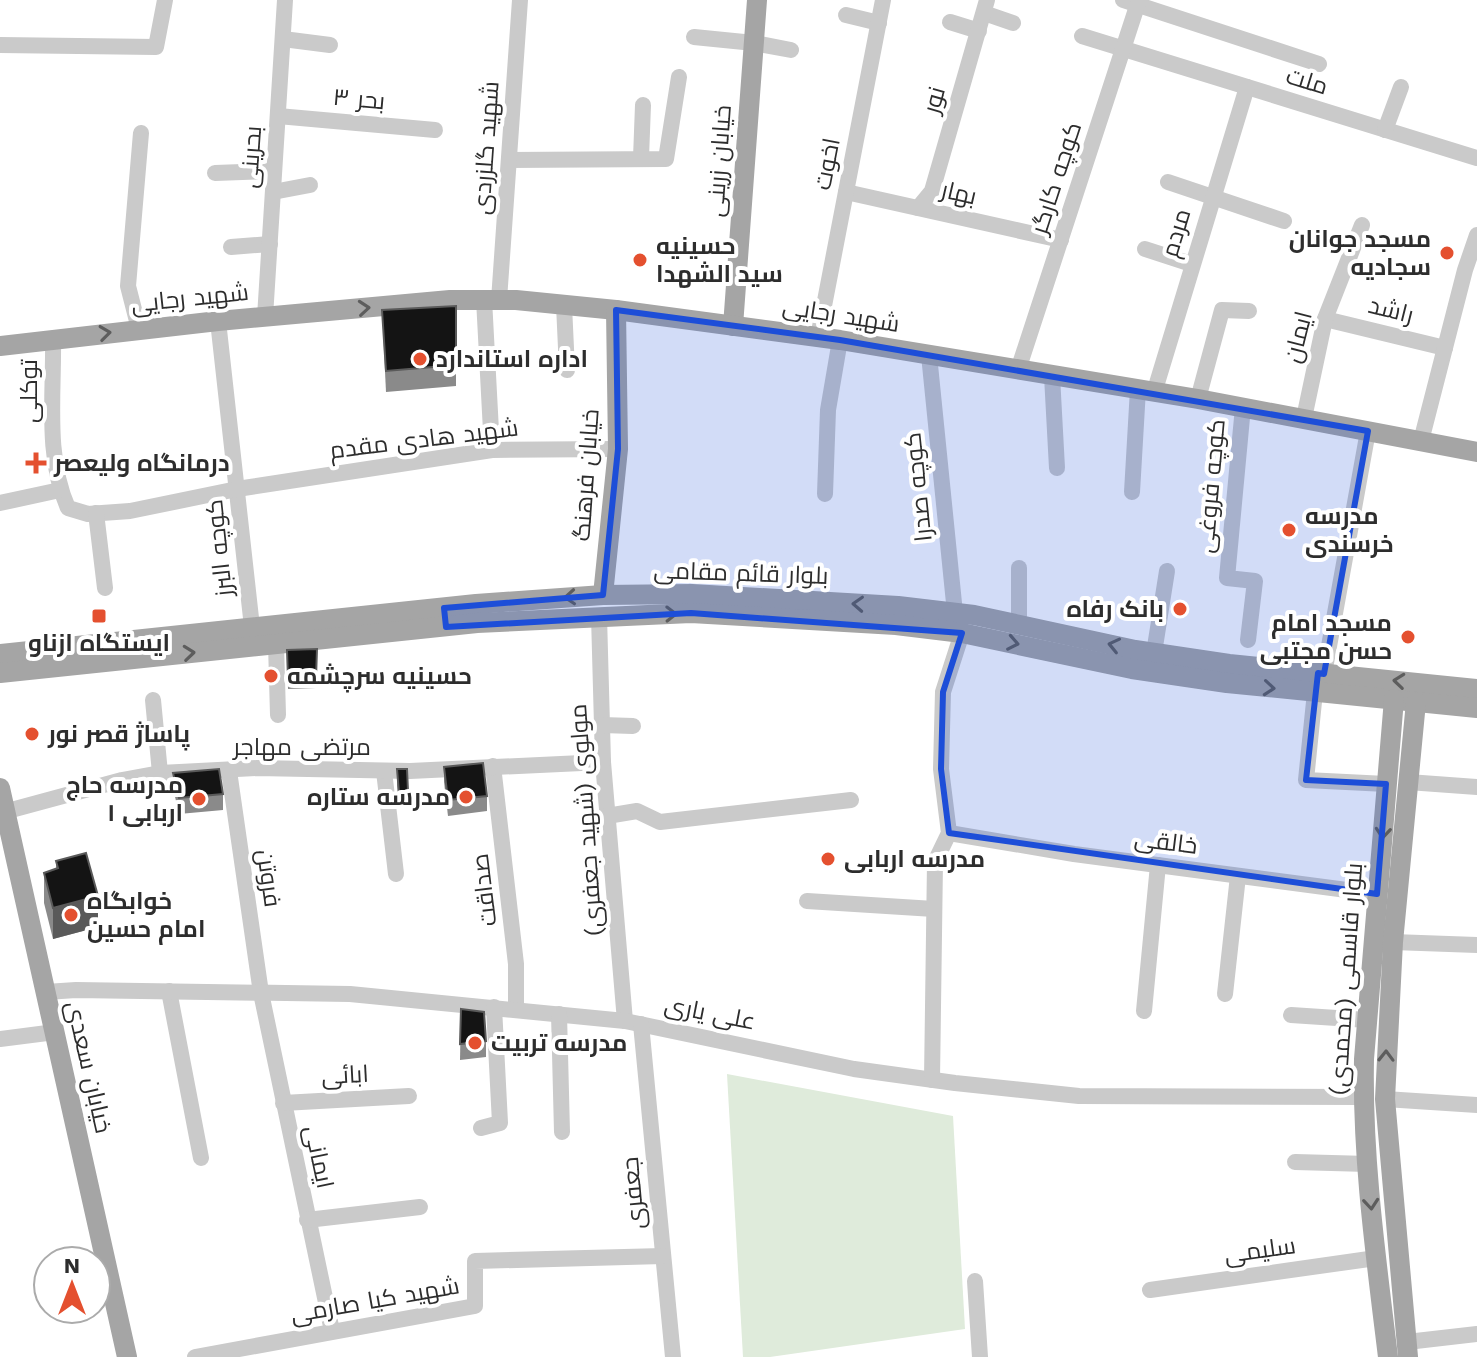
<svg xmlns="http://www.w3.org/2000/svg" width="1477" height="1357" viewBox="0 0 1477 1357" font-family="'Work Sans',Cairo,sans-serif">
<rect width="100%" height="100%" fill="#fff"/>
<!-- green -->
<path fill="#dfebdb" d="M727 1074 953 1116 965 1329 770 1357H743Z"/>
<g fill="none" stroke-linecap="round" stroke-linejoin="round">
<!-- minor -->
<g stroke="#cacaca" stroke-width="16">
<path d="M1123 0 1319 64"/>
<path d="M984 13 1013 23"/>
<path d="M846 15 879 23"/>
<path d="M950 22 979 31"/>
<path d="M1082 36 1477 158"/>
<path d="M694 37 754 43 791 50"/>
<path d="M283 39 330 45"/>
<path d="M0 45 156 47 165 0"/>
<path d="M278 116 435 130"/>
<path d="M1385 130 1401 87"/>
<path d="M641 158 643 105"/>
<path d="M509 160 666 159 679 77"/>
<path d="M215 173 274 171"/>
<path d="M1168 182 1284 221"/>
<path d="M273 192 310 185"/>
<path d="M846 192 1061 240"/>
<path d="M918 208 932 191 987 0"/>
<path d="M231 247 270 244"/>
<path d="M1145 249 1191 264"/>
<path d="M484 299 492 450"/>
<path d="M499 300 520 0"/>
<path d="M564 305 567 370"/>
<path d="M265 317 285 0"/>
<path d="M1325 319 1445 348"/>
<path d="M218 321 252 627"/>
<path d="M139 329 128 286 141 133"/>
<path d="M818 337 883 0"/>
<path d="M53 340C54 394 45 457 68 508L88 514 130 511 237 489 492 450 618 449"/>
<path d="M929 355 955 613"/>
<path d="M1018 370 1139 0"/>
<path d="M1052 376 1057 468"/>
<path d="M1154 393 1247 87"/>
<path d="M1198 399 1222 310 1249 311"/>
<path d="M1243 407 1227 578 1255 581 1248 640"/>
<path d="M1304 418 1325 319 1362 225"/>
<path d="M1421 441 1465 270 1477 235"/>
<path d="M1132 492 1138 389"/>
<path d="M825 494 828 410 840 340"/>
<path d="M0 503 60 490"/>
<path d="M96 513 105 588"/>
<path d="M599 616 603 762 625 1021"/>
<path d="M1019 624V568"/>
<path d="M276 644 278 715"/>
<path d="M1154 653 1167 571"/>
<path d="M1324 674 1368 431"/>
<path d="M1315 692 1306 780 1386 784"/>
<path d="M153 700 160 773"/>
<path d="M602 725 633 726"/>
<path d="M493 766 516 964V1009"/>
<path d="M229 771 261 993 332 1331"/>
<path d="M384 771 396 874"/>
<path d="M1408 782 1477 787"/>
<path d="M0 813 122 780 160 773 257 768 410 771 603 762"/>
<path d="M607 816 637 811 660 822 851 800"/>
<path d="M949 833 1074 854 1377 894"/>
<path d="M807 901 934 909"/>
<path d="M1393 942 1477 945"/>
<path d="M169 991 201 1158"/>
<path d="M46 992 76 990 350 994 625 1021 854 1069 955 1083 1079 1096 1363 1097"/>
<path d="M1225 994 1238 876"/>
<path d="M1144 1011 1158 865"/>
<path d="M559 1014 562 1132"/>
<path d="M1291 1015 1367 1020"/>
<path d="M641 1024 673 1357"/>
<path d="M0 1039 55 1032"/>
<path d="M932 1080 935 862 949 833 941 769 943 692 962 633"/>
<path d="M1385 1099 1477 1105"/>
<path d="M283 1103 409 1096"/>
<path d="M481 1128 500 1123 494 1007"/>
<path d="M1295 1162 1368 1164"/>
<path d="M307 1220 420 1207"/>
<path d="M975 1281 980 1357"/>
<path d="M1150 1290 1376 1258"/>
<path d="M1407 1342 1477 1334"/>
<path d="M195 1357 475 1306V1261L663 1256"/>
</g>
<!-- major -->
<g stroke="#a5a5a5" stroke-width="20">
<path d="M733 326 757 0"/>
<path d="M0 346 218 321 450 300H516L616 310 840 340 1198 399 1477 452"/>
<path d="M603 595 618 449 616 310"/>
<path d="M0 654 476 604 603 595 692 594 898 606 974 615 1135 650 1229 664 1477 689"/>
<path d="M0 673 477 623 691 613 896 625 962 633 1132 669 1227 683 1477 708"/>
<path d="M0 788 127 1357"/>
<path d="M1388 1357C1376 1258 1362 1158 1364 1059L1394 699"/>
<path d="M1408 1357 1385 1099 1393 942 1416 702"/>
</g>
</g>
<!-- wall -->
<g fill="#8a8a8a">
<path d="M456 306V386L386 392 382 310Z"/>
<path d="M317 649 316 688 288 689 287 650Z"/>
<path d="M444 767 487 796V811L448 816 444 782Z"/>
<path d="M397 769 408 791V807L399 808 397 785Z"/>
<path d="M173 773 223 794V810L179 814 173 788Z"/>
<path d="M56 861 98 927 53 939 44 903V873L56 869Z"/>
<path d="M461 1009 486 1041V1057L460 1060Z"/>
</g>
<!-- shaded-wall -->
<path fill="#5a5a5a" d="M98 896V927L53 939V908Z"/>
<!-- building -->
<g fill="#141414" stroke="#5a5a5a" stroke-width="2">
<path d="M456 306V365L386 371 382 310Z"/>
<path d="M317 649 316 678 288 679 287 650Z"/>
<path d="M483 763 487 796 448 800 444 767Z"/>
<path d="M219 769 223 794 179 798 173 773Z"/>
<path d="M397 769H407L408 791 399 793Z"/>
<path d="M86 853 98 896 53 908 44 873 58 868 56 861Z"/>
<path d="M461 1009 484 1012 486 1041 460 1044Z"/>
</g>
<!-- one-way arrows -->
<defs><path id="oneway-chevron" d="M-2-3.5L2.5 0L-2 3.5" fill="none" stroke-width="1.6" stroke-linecap="round" stroke-linejoin="round" transform="scale(2)"/></defs>
<g stroke="#5d5d5d">
<use href="#oneway-chevron" transform="translate(364 308) rotate(-5)"/>
<use href="#oneway-chevron" transform="translate(105 333) rotate(-7)"/>
<use href="#oneway-chevron" transform="translate(570 597) rotate(176)"/>
<use href="#oneway-chevron" transform="translate(858 604) rotate(-177)"/>
<use href="#oneway-chevron" transform="translate(671 614) rotate(-1)"/>
<use href="#oneway-chevron" transform="translate(1013 643) rotate(11)"/>
<use href="#oneway-chevron" transform="translate(1114 645) rotate(-167)"/>
<use href="#oneway-chevron" transform="translate(189 653) rotate(-6)"/>
<use href="#oneway-chevron" transform="translate(1399 681) rotate(-174)"/>
<use href="#oneway-chevron" transform="translate(1269 688) rotate(5)"/>
<use href="#oneway-chevron" transform="translate(1383 833) rotate(95)"/>
<use href="#oneway-chevron" transform="translate(1386 1056) rotate(-89)"/>
<use href="#oneway-chevron" transform="translate(1371 1204) rotate(85)"/>
</g>
<!-- marked area -->
<path fill="#1d4ed8" fill-opacity="0.2" stroke="#1d4ed8" stroke-width="6" stroke-linejoin="round" d="M616 310 840 340 1368 431 1324 674 1318 673 1306 780 1386 784 1377 894 949 833 941 769 943 692 962 633 691 613 446 627 444 608 603 595 618 449Z"/>
<!-- markers -->
<g fill="#e4502f" stroke="#fff" stroke-width="3">
<circle cx="1447" cy="253" r="8"/>
<circle cx="640" cy="260" r="8"/>
<circle cx="420" cy="359" r="8"/>
<path d="M32 451h8v8h8v8h-8v8h-8v-8h-8v-8h8z"/>
<circle cx="1289" cy="530" r="8"/>
<circle cx="1180" cy="609" r="8"/>
<rect x="91" y="608" width="16" height="16" rx="4"/>
<circle cx="1408" cy="637" r="8"/>
<circle cx="271" cy="676" r="8"/>
<circle cx="32" cy="734" r="8"/>
<circle cx="466" cy="797" r="8"/>
<circle cx="199" cy="799" r="8"/>
<circle cx="828" cy="859" r="8"/>
<circle cx="71" cy="915" r="8"/>
<circle cx="475" cy="1043" r="8"/>
</g>
<g text-anchor="middle" stroke-width="8" stroke-linejoin="round" paint-order="stroke">
<!-- street labels -->
<g font-size="24" fill="#2d2d2d" stroke="#fff">
<text transform="translate(1307 81) rotate(17)" y="8">ملت</text>
<text transform="translate(359 99) rotate(5)" y="8">بحر ۳</text>
<text transform="translate(934 100) rotate(-74)" y="8">نور</text>
<text transform="translate(486 148) rotate(-86)" y="8">شهید گلزردی</text>
<text transform="translate(251 157) rotate(-86)" y="8">بحرینی</text>
<text transform="translate(719 161) rotate(-86)" y="8">خیابان زرینی</text>
<text transform="translate(827 164) rotate(-79)" y="8">اخوت</text>
<text transform="translate(1056 178) rotate(-72)" y="8">کوچه کارگر</text>
<text transform="translate(959 193) rotate(13)" y="8">بهار</text>
<text transform="translate(1176 233) rotate(-73)" y="8">مردم</text>
<text transform="translate(190 298) rotate(-6)" y="8">شهید رجایی</text>
<text transform="translate(1391 310) rotate(14)" y="8">راشد</text>
<text transform="translate(841 315) rotate(9)" y="8">شهید رجایی</text>
<text transform="translate(1298 337) rotate(-76)" y="8">ایمان</text>
<text transform="translate(29 391) rotate(-90)" y="8">توکلی</text>
<text transform="translate(424 439) rotate(-7)" y="8">شهید هادی مقدم</text>
<text transform="translate(586 475) rotate(-86)" y="8">خیابان فرهنگ</text>
<text transform="translate(1211 486) rotate(-85)" y="8">کوچه فروغی</text>
<text transform="translate(918 487) rotate(-96)" y="8">کوچه صدرا</text>
<text transform="translate(219 548) rotate(-96)" y="8">کوچه البرز</text>
<text transform="translate(741 573) rotate(2)" y="8">بلوار قائم مقامی</text>
<text x="302" y="755">مرتضی مهاجر</text>
<text transform="translate(586 820) rotate(-94)" y="8">مولوی (شهید جعفری)</text>
<text transform="translate(1166 842) rotate(7)" y="8">خالقی</text>
<text transform="translate(269 878) rotate(82)" y="8">فروتن</text>
<text transform="translate(484 890) rotate(-97)" y="8">صداقت</text>
<text transform="translate(1346 979) rotate(-86)" y="8">بلوار قاسمی (محمدی)</text>
<text transform="translate(710 1013) rotate(11)" y="8">علی یاری</text>
<text transform="translate(89 1067) rotate(77)" y="8">خیابان سعدی</text>
<text transform="translate(345 1075) rotate(-3)" y="8">ابائی</text>
<text transform="translate(319 1157) rotate(78)" y="8">ایمانی</text>
<text transform="translate(633 1193) rotate(-95)" y="8">جعفری</text>
<text transform="translate(1260 1250) rotate(-8)" y="8">سلیمی</text>
<text transform="translate(375 1300) rotate(-10)" y="8">شهید کیا صارمی</text>
</g>
<!-- poi labels -->
<g font-size="24" font-weight="bold" fill="#2d2d2d" stroke="#fff" text-anchor="start">
<text x="1431" y="247" text-anchor="end">مسجد جوانان<tspan x="1431" dy="28">سجادیه</tspan></text>
<text x="656" y="254">حسینیه<tspan x="656" dy="28">سید الشهدا</tspan></text>
<text x="436" y="367">اداره استاندارد</text>
<text x="54" y="471">درمانگاه ولیعصر</text>
<text x="1305" y="524">مدرسه<tspan x="1305" dy="28">خرسندی</tspan></text>
<text x="1164" y="617" text-anchor="end">بانک رفاه</text>
<text x="1392" y="631" text-anchor="end">مسجد امام<tspan x="1392" dy="28">حسن مجتبی</tspan></text>
<text x="99" y="651" text-anchor="middle">ایستگاه ازناو</text>
<text x="287" y="684">حسینیه سرچشمه</text>
<text x="48" y="742">پاساژ قصر نور</text>
<text x="183" y="793" text-anchor="end">مدرسه حاج<tspan x="183" dy="28">اربابی ۱</tspan></text>
<text x="450" y="805" text-anchor="end">مدرسه ستاره</text>
<text x="844" y="867">مدرسه اربابی</text>
<text x="87" y="909">خوابگاه<tspan x="87" dy="28">امام حسین</tspan></text>
<text x="491" y="1051">مدرسه تربیت</text>
</g>
</g>
<!-- north arrow -->
<g transform="translate(72 1285)"><circle r="38" fill="#ffffff" stroke="#ababab" stroke-width="2"/>
<path d="M0-6L14 30L0 20L-14 30Z" fill="#e4502f"/>
<text y="-12" font-size="22" font-weight="bold" text-anchor="middle" fill="#2d2d2d">N</text>
</g>
</svg>
